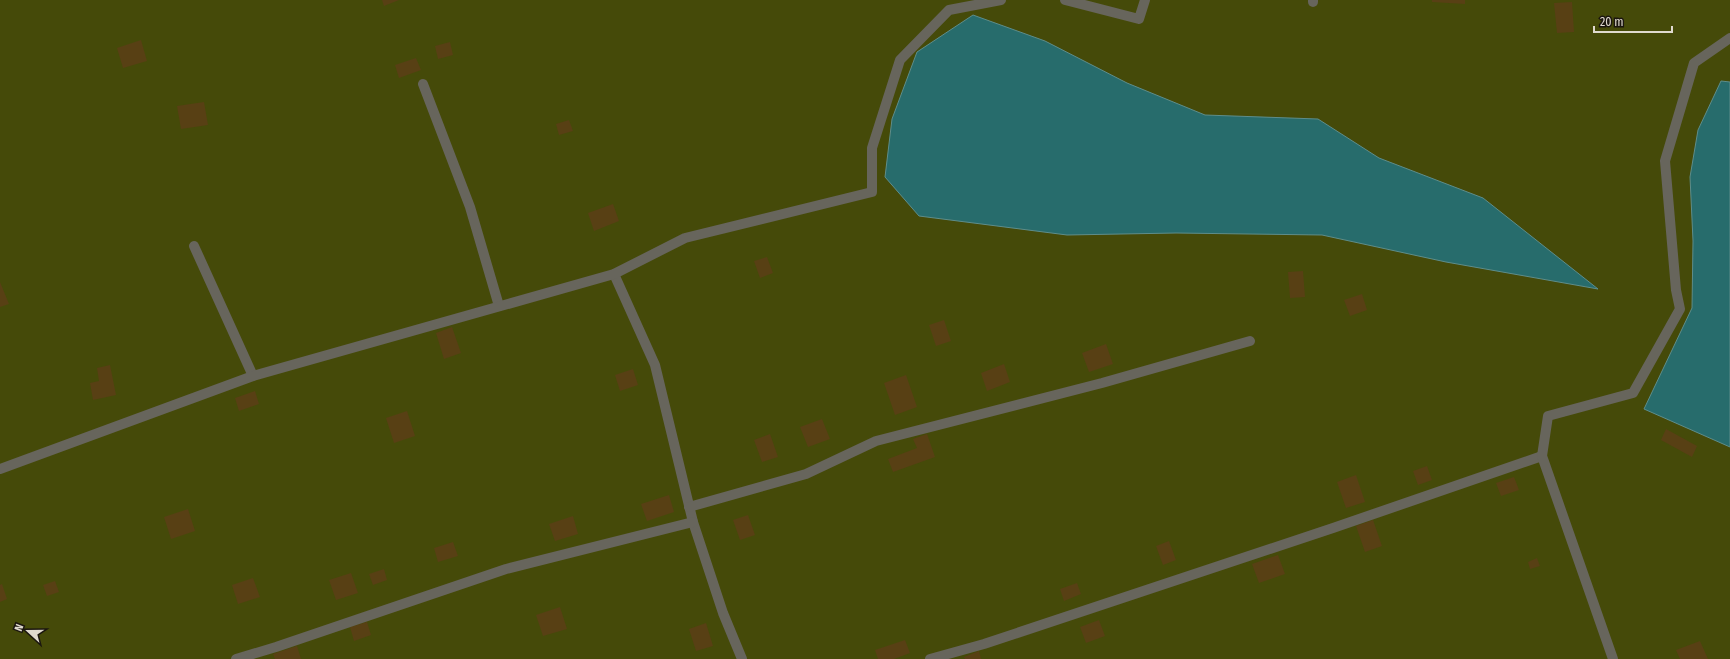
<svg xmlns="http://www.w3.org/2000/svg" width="1730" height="659" viewBox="0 0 1730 659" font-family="'Fira Sans Condensed',sans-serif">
<rect width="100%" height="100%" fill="#372d1c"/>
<!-- green -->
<rect fill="#454a09" x="0" y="0" width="1730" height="659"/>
<!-- water -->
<g fill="#276c6c" stroke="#5e8d8a">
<path d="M973 15 1045 41 1127 83 1205 115 1318 119 1379 158 1483 198 1598 289 1446 262 1322 235 1176 233 1067 235 919 216 885 177 892 119 917 52Z"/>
<path d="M1721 81 1730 82V447L1644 409 1692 308 1693 241 1690 177 1698 130Z"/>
</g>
<!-- building -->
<g fill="#584014">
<path d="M382 0H399L384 6Z"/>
<path d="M1432 0H1465V4L1432 2Z"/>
<path d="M1572 2 1574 32 1557 33 1554 3Z"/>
<path d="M141 40 147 61 123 68 117 48Z"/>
<path d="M450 42 453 55 438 59 435 46Z"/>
<path d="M416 58 421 70 399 78 395 65Z"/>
<path d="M204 102 208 125 181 129 177 106Z"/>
<path d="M569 120 573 131 559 135 556 124Z"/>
<path d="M613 204 619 221 594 231 588 213Z"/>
<path d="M767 257 773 273 760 278 754 261Z"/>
<path d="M1303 271 1305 297 1290 298 1288 272Z"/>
<path d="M0 282 9 304 0 307Z"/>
<path d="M1362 294 1367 310 1350 316 1344 300Z"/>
<path d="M944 320 951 341 936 346 929 325Z"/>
<path d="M452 327 461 353 444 359 436 333Z"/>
<path d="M1106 344 1113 364 1089 372 1082 353Z"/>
<path d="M1004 364 1010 382 987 391 981 373Z"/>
<path d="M110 365 116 395 93 400 90 383 99 381 97 368Z"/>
<path d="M633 369 638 385 620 391 615 375Z"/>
<path d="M906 375 917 407 895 415 884 383Z"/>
<path d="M255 391 259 404 239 411 235 398Z"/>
<path d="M407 411 415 436 394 443 386 418Z"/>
<path d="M822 419 830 439 808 447 800 427Z"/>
<path d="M1666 429 1697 446 1692 457 1661 440Z"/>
<path d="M770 434 778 457 762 462 754 440Z"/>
<path d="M927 434 935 457 893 472 888 459 917 448 913 439Z"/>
<path d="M1427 466 1432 480 1418 485 1413 471Z"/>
<path d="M1356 475 1365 502 1346 508 1337 482Z"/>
<path d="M1514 477 1519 490 1501 496 1496 483Z"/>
<path d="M669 495 674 512 647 521 641 504Z"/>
<path d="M188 509 195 531 171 539 164 517Z"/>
<path d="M748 515 755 535 740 540 733 520Z"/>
<path d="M573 516 578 534 555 541 549 524Z"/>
<path d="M1373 520 1382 546 1365 552 1356 526Z"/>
<path d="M1169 541 1176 560 1163 565 1156 546Z"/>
<path d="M453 542 458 556 438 562 434 548Z"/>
<path d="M1278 555 1285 574 1259 583 1252 564Z"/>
<path d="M1537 558 1540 566 1530 569 1528 562Z"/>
<path d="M384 569 387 580 373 585 369 574Z"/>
<path d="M351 573 358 593 336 600 329 580Z"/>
<path d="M253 578 260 597 238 604 232 585Z"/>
<path d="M55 581 59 592 47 596 43 585Z"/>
<path d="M1077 583 1081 594 1064 601 1060 589Z"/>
<path d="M2 584 7 599 0 602V585Z"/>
<path d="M560 607 567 629 543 636 536 615Z"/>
<path d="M1099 620 1105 636 1086 643 1080 627Z"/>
<path d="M367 622 371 635 354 641 350 627Z"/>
<path d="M706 623 713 646 696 651 689 629Z"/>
<path d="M905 640 910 653 894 659H878L875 650Z"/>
<path d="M1700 641 1708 659H1680L1676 650Z"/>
<path d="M297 646 301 659H275L273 654Z"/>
<path d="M979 651 981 659H965L964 657Z"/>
</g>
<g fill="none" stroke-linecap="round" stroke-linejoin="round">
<!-- lane -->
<g stroke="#67655c" stroke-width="10">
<path d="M1065 0 1139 19 1145 0"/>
<path d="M1313 2V0"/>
<path d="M423 84 470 207 499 306"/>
<path d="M194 246 253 376"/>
<path d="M614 274 655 365 693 522 723 613 742 659"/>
<path d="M0 469 253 376 614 274 685 238 872 192V148L900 60 949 10 1001 0"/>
<path d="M689 507 806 474 876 441 1102 383 1250 341"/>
<path d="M236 659 276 647 506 569 693 522"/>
<path d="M930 659 984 644 1333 528 1542 456"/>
<path d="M1613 659 1542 456 1548 416 1633 393 1680 309 1676 290 1665 161 1694 63 1730 38"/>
</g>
</g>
<!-- north arrow -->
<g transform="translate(28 631) rotate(291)" stroke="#1b160f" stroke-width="3" paint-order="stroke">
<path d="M0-3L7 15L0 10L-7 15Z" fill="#e0dacf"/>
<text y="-6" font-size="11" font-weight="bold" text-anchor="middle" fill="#e0dacf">N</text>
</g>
<!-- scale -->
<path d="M1594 26v6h78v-6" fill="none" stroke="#e0dacf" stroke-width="2"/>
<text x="1600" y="26" font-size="12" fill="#e0dacf" stroke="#1b160f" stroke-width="3" paint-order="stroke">20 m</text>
</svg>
